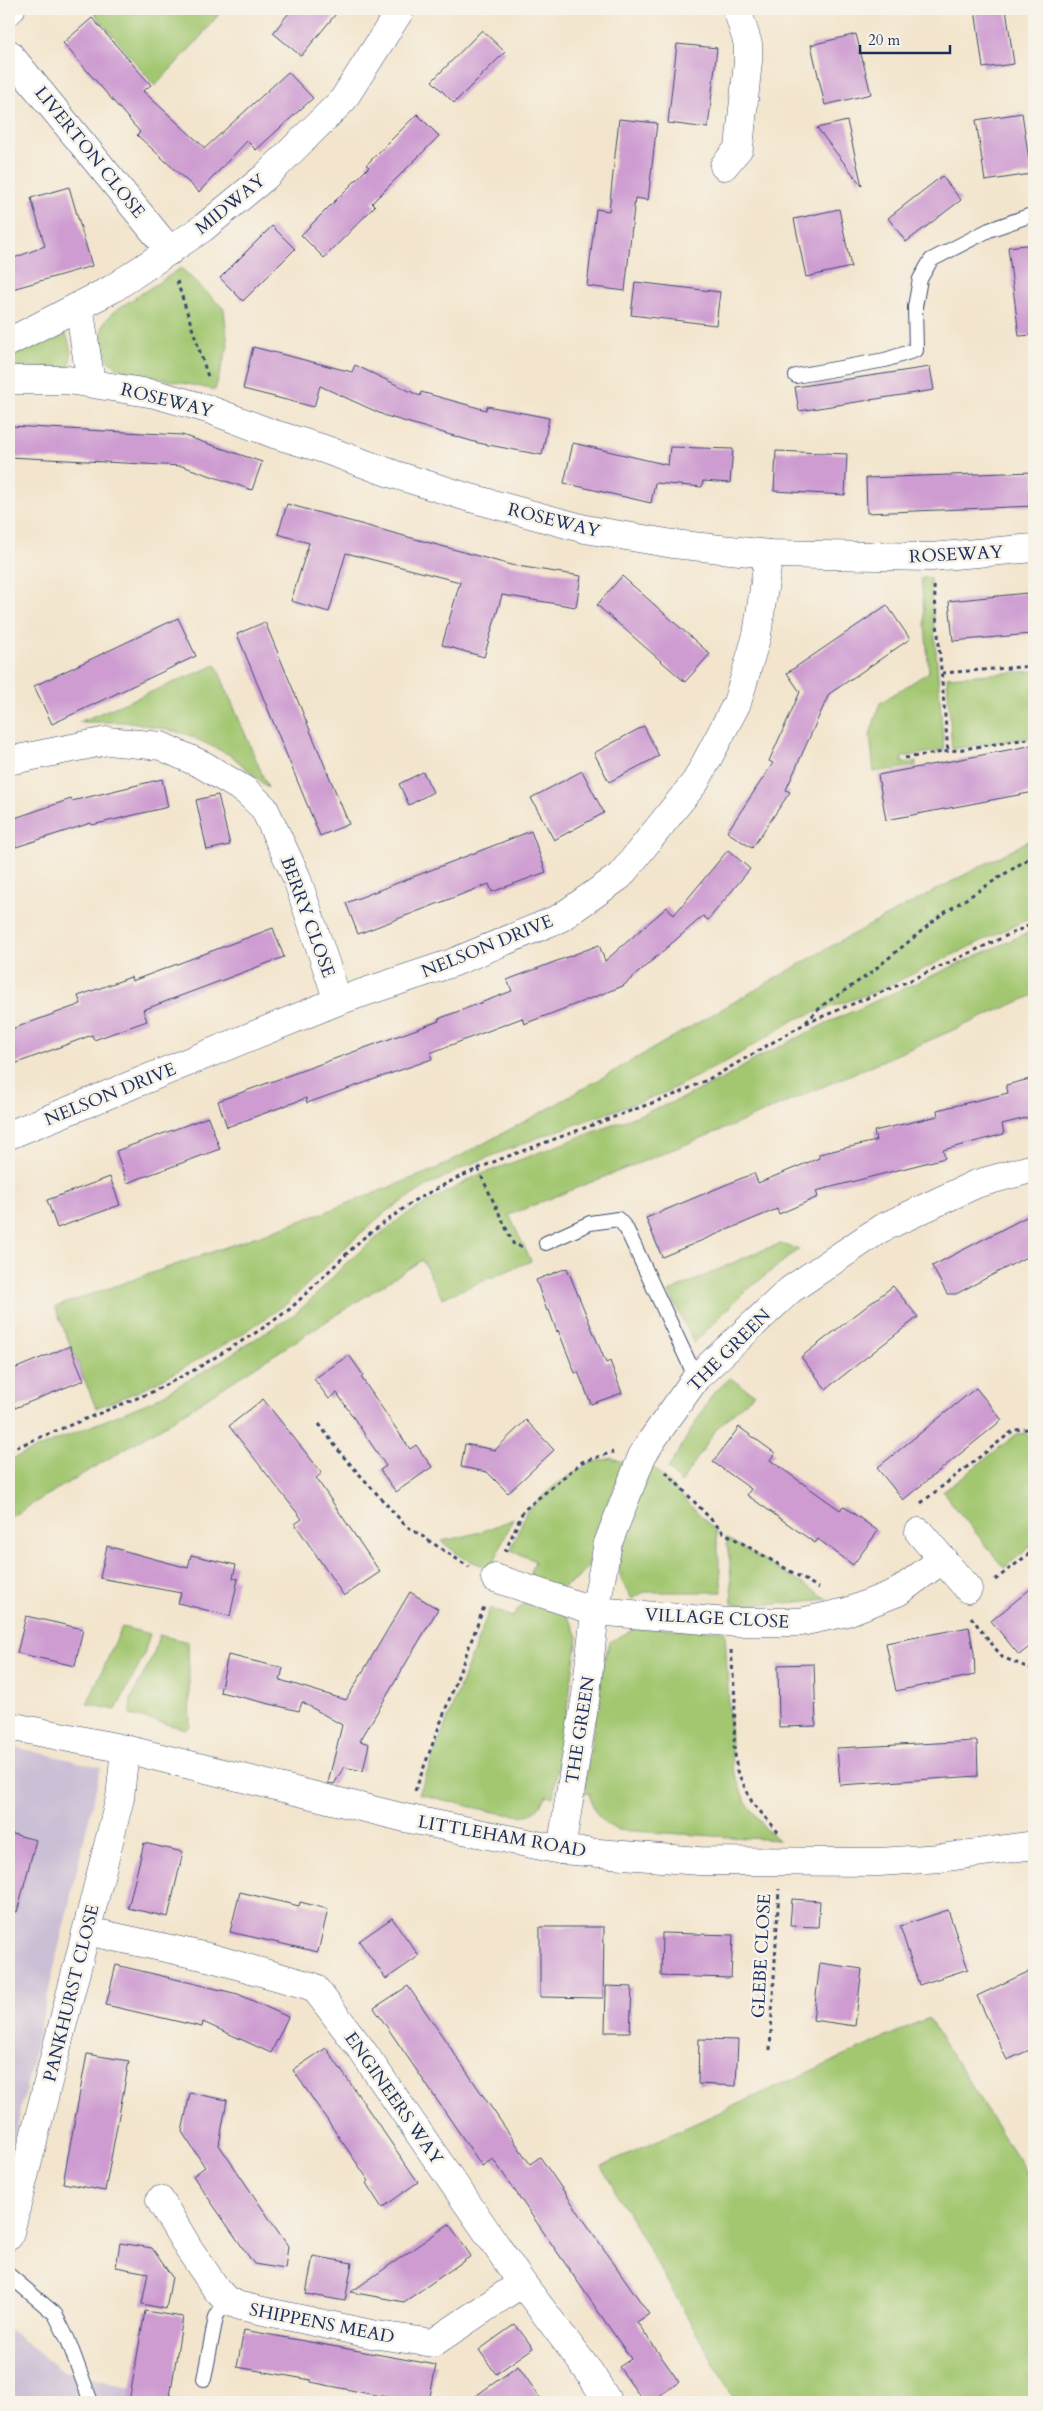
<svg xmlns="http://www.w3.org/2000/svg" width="1043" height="2411" viewBox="0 0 1043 2411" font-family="Cardo,serif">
<rect width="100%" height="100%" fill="#f7f3e8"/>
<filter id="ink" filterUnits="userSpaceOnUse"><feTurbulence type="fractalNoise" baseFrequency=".02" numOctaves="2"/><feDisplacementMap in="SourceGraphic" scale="10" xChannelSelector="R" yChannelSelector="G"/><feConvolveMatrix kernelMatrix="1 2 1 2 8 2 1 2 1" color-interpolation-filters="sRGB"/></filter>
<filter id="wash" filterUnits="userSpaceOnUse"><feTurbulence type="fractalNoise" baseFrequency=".0096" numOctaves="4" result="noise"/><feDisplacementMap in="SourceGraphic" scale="20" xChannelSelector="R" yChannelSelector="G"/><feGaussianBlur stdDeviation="1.12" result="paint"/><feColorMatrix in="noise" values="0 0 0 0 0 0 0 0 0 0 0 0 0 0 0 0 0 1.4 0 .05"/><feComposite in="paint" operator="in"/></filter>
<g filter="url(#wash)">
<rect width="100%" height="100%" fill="#f3e5cd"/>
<!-- industrial -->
<g fill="#cbbfd5">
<path d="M9 1746 101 1767 9 2161Z"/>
<path d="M9 2329 60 2370 183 2402H9Z"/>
</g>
<!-- green -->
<g fill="#a3c771" stroke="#5f7b68">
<path d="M91 9H223L197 41 155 86Z"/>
<path d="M181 268 224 309 228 346 215 390 122 370 109 362 101 342 103 324 113 312Z"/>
<path d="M61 330 64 331C70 340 73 358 69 367H9V353Z"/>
<path d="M921 578H930L944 750 902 757V763L916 762V766L874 772 870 735 880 703 929 672Z"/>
<path d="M216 665 268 788 232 756 186 734 132 722H79Z"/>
<path d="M1034 671V737L952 749 947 677Z"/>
<path d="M1034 838V916L877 991 796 1019 729 1060 664 1093 537 1138 469 1165 427 1186 384 1213 352 1241 289 1302 239 1336 185 1367 139 1391 96 1408 55 1307 323 1213 436 1169 546 1110 842 940Z"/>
<path d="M1034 930V995L739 1123 509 1215 531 1261 442 1298 422 1260 163 1426 9 1518V1460L152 1401 211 1367 295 1314 315 1296 347 1262 402 1217 474 1177 676 1101 725 1078 759 1057 829 1022Z"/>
<path d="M780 1244 799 1249 746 1291 694 1343 669 1292 759 1251Z"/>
<path d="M730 1378 754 1394 717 1428 681 1483 668 1469 712 1395Z"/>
<path d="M1026 1433 1034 1444V1544L1004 1568 943 1492 1017 1434Z"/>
<path d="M612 1458 625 1463 614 1488 594 1552 587 1568 576 1580 561 1588 532 1580 531 1572 535 1561 511 1550 526 1512 554 1486 590 1463Z"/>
<path d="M652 1466 716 1531 722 1592H644L632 1599C625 1589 620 1579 619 1567 618 1540 642 1492 652 1466Z"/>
<path d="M513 1518 491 1569 463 1558 441 1541C466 1537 490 1530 513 1518Z"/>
<path d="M726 1538 828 1599 775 1604H732L730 1563Z"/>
<path d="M535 1602C561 1609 568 1612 578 1637L553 1797 546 1795C542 1803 536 1813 527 1815 511 1819 439 1798 419 1794L490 1608 512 1617 522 1605Z"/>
<path d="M122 1627 150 1634 143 1657 116 1710 87 1704Z"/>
<path d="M649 1628 725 1631 732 1766 744 1799 765 1828 779 1840 617 1830C600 1821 592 1813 590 1793H584L603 1663 610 1642 632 1630Z"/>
<path d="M159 1635 188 1642 190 1726 186 1729 130 1715 131 1699 153 1656Z"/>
<path d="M928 2018 1034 2184V2402H736L601 2166Z"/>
</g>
<g id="blocks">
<!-- building -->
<g fill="#ce9cd1">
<path d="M292 9H340L301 56 273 33Z"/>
<path d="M975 9H1006L1014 64 983 68Z"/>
<path d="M92 18 151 85 143 91 205 148 288 72 313 98 256 150 247 141 199 192 137 135 140 132 63 43Z"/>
<path d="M482 30 505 52 454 103 432 81Z"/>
<path d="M856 34 871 94 825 105 811 45Z"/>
<path d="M677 44 717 48 708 128 668 123Z"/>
<path d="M1022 113 1031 174 985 181 976 120Z"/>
<path d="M417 114 439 136 372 203 375 206 324 258 301 235 369 167 366 165Z"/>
<path d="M619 119 657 123 648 200 635 198 625 291 587 286 596 209 609 211Z"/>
<path d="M847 121 862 186 817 128Z"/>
<path d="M942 176 961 200 906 242 888 218Z"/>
<path d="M69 187 92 266 9 290V260L45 246 31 198Z"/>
<path d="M839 209 851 267 806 277 794 219Z"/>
<path d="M272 226 295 249 243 301 220 278Z"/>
<path d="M1034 244V335L1019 336 1008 247Z"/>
<path d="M635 282 720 292 716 325 631 315Z"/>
<path d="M253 347 352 372 355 365 420 396 421 392 486 410 487 406 549 418 542 455 478 443 386 416 320 386 314 407 243 389Z"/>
<path d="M930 367 934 390 799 411 795 387Z"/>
<path d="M9 426 182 435 262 462 252 490 182 466 9 457Z"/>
<path d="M573 443 668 465 670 447 733 449 730 483 703 481 702 487 655 483 651 503 564 483Z"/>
<path d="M776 451 847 454 845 495 774 491Z"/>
<path d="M1034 472V506L867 513 866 478Z"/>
<path d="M287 504 511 565 581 576 576 607 502 595 484 657 442 645 460 582 346 553 329 612 291 601 309 543 278 534Z"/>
<path d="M622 576 710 654 685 682 597 605Z"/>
<path d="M1027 593 1031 634 953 641 949 601Z"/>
<path d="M887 605 910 639 829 694 786 790 790 792 752 848 727 832 773 763 769 761 800 692 787 673Z"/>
<path d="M178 618 196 656 52 724 34 686Z"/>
<path d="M265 622 349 824 320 836 237 634Z"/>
<path d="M644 726 659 756 609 782 594 753Z"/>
<path d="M1034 745V792L886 820 878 775Z"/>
<path d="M582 771 604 813 554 840 531 798Z"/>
<path d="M423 772 433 792 409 805 399 784Z"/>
<path d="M162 779 168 807 92 825 91 823 16 847 9 820 71 799 72 801Z"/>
<path d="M218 795 230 845 207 850 196 800Z"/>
<path d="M531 831 546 872 492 892 489 884 358 934 346 903Z"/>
<path d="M728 850 750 869 708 920 703 916 623 986 524 1024 522 1018 430 1053 432 1059 307 1103 306 1098 227 1127 218 1101 439 1021 438 1019 512 991 507 980 599 945 605 961 667 907 674 915Z"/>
<path d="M273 928 284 957 143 1010 147 1021 94 1040 92 1035 9 1066V1030L81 1004 78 996 131 977 132 981Z"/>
<path d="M1034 1078V1116L1002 1124 1004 1134 943 1150 945 1158 816 1191 818 1197 779 1214 777 1209 662 1257 646 1218 754 1173 758 1183 819 1158V1154L876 1141 874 1131 938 1116 937 1110 1008 1093 1006 1085Z"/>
<path d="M208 1117 220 1149 127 1183 116 1151Z"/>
<path d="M110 1177 120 1205 57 1228 47 1200Z"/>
<path d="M1034 1213V1253L956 1294H947L932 1266Z"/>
<path d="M567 1268 606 1363 610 1361 622 1393 591 1404 578 1372 575 1373 558 1330 557 1332 549 1310 547 1311 536 1280Z"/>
<path d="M893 1286 918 1317 826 1389 801 1357Z"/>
<path d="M70 1346 84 1380 15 1408 9 1392V1371Z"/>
<path d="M349 1355 363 1375 361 1377 410 1449 416 1445 432 1467 396 1492 380 1470 386 1466 337 1393 329 1399 314 1379Z"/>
<path d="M976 1388 1002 1420 903 1500 877 1468Z"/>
<path d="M263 1399 322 1473 316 1478 380 1572 344 1596 295 1524 302 1519 229 1426Z"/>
<path d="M526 1420 554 1450 508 1493 487 1472 461 1467 465 1444 495 1450Z"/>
<path d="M739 1427 775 1453 770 1460 840 1510 843 1506 878 1531 853 1565 818 1539 815 1543 747 1495 751 1489 713 1462Z"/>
<path d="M107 1546 188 1568 191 1555 236 1565 233 1578 238 1579 230 1616 178 1603 181 1593 100 1578Z"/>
<path d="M1034 1586V1643L1019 1655 991 1621Z"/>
<path d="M410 1592 438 1609 360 1741 369 1744 363 1771 344 1767 334 1784 328 1783 342 1725 302 1702 299 1711 220 1692 228 1655 283 1668 280 1680 346 1700Z"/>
<path d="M26 1616 83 1629 75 1666 17 1653Z"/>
<path d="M969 1627 974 1653 975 1675 896 1691 886 1643Z"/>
<path d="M814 1664 816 1726 779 1727 778 1665Z"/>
<path d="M977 1741 978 1776 840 1785 837 1748Z"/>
<path d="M9 1833 36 1840 17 1912 9 1911Z"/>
<path d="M144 1843 183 1852 168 1917 128 1908Z"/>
<path d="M240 1892 299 1906 300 1902 328 1909 318 1952 230 1932Z"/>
<path d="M792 1899 820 1901 818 1927 790 1926Z"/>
<path d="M948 1910 968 1969 919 1985 900 1926Z"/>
<path d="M392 1918 419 1956 386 1979 359 1941Z"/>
<path d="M540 1927H604L603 1998 540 1997Z"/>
<path d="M662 1933 733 1935 731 1978 661 1976Z"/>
<path d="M820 1963 862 1969 855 2026 813 2020Z"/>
<path d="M116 1965 238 1994 288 2017 271 2053 203 2022 202 2027 106 2005Z"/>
<path d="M1034 1969V2048L1007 2060 977 1996Z"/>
<path d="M408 1986 530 2164 540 2157 649 2314 637 2322 679 2382 650 2402H644L619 2367 631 2359 493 2159 482 2166 374 2008Z"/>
<path d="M606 1986 632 1987 630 2032H605Z"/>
<path d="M699 2039 738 2040 736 2086 698 2084Z"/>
<path d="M326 2048 418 2182 382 2208 366 2183 369 2181 293 2070Z"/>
<path d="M87 2054 129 2061 105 2191 63 2183Z"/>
<path d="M190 2093 227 2100 219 2145 288 2246 285 2269 254 2264 193 2176 205 2167 182 2132Z"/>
<path d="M449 2224 471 2256 404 2302 351 2292Z"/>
<path d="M120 2243 152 2248 172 2277 166 2309 142 2304 148 2273 116 2267Z"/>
<path d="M313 2256 352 2263 345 2301 306 2294Z"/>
<path d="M145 2311 183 2317 169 2402H129Z"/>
<path d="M515 2324 533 2348 496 2374 479 2350Z"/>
<path d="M244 2330 436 2365 429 2402H414L370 2394 311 2382V2380L237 2367Z"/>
<path d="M518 2366 543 2402H467Z"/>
</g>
</g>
</g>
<g filter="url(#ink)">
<use href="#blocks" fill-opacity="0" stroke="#3b4a6f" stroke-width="1"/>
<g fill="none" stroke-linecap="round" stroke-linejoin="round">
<!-- service casing -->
<g stroke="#3b4a6f" stroke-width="16">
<g id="service">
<path d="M796 376 885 360 916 350 915 307 920 279 931 260 989 230 1034 214"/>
<path d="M546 1243 590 1223 618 1219 626 1228 696 1378"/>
<path d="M9 2275 55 2314 68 2340 91 2402"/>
<path d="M204 2379 216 2317 226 2300"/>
</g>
</g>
<!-- minor casing -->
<g stroke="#3b4a6f" stroke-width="29">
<g id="minor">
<path d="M9 11 11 9"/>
<path d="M9 54 170 251"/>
<path d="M724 166 739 148 748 61V44L737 9"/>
<path d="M79 306 91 383"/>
<path d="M9 342 112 289 203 228 265 177 343 100 401 9"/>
<path d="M9 380H68L155 394 208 409 274 434 321 448 393 474 467 497 585 529 673 544 769 554 931 557 1034 548"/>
<path d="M13 760 107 741 161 746 203 765 246 791 264 808 296 876 338 1001"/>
<path d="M9 1135 338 1001 452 963 560 918 620 876 696 781 737 703 757 635 769 554"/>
<path d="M919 1532 968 1589"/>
<path d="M495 1578 595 1611 728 1622H801L847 1612 898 1592 943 1559"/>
<path d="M561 1850 586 1695 595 1611 608 1543 642 1456 652 1440 696 1378 790 1290 880 1229 976 1184 1034 1168"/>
<path d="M87 1931 212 1958 314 1987 361 2049 522 2283 590 2373 608 2402"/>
<path d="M160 2200 189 2249 217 2290 226 2300 240 2306 371 2334 433 2343 522 2283"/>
<path d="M9 2236 120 1798 125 1749"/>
</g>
</g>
<!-- tertiary casing -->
<g stroke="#3b4a6f" stroke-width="29">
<path id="tertiary" d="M9 1726 125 1749 405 1818 561 1850 699 1861 879 1862 941 1858 1034 1845"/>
</g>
<!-- path -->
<g stroke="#3b4a6f" stroke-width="3" stroke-dasharray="4 4" stroke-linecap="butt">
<path d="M177 281 209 380"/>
<path d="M934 586 948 752"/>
<path d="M942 673 1034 666"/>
<path d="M905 758 1034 738"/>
<path d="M806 1022 823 1005 868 975 941 915 1034 855"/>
<path d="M478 1169 514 1245 525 1247"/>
<path d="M319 1424 342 1455 405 1525 469 1567"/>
<path d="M9 1450 152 1392 196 1369 260 1330 290 1309 362 1239 415 1200 457 1178 498 1160 679 1093 715 1076 804 1024 911 980 1034 923"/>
<path d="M666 1472 723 1532 819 1588"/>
<path d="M921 1503 1014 1430 1028 1429 1034 1437"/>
<path d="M505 1552 523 1511 582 1462 613 1452"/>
<path d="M995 1580 1034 1550"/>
<path d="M971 1617 1002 1657 1034 1670"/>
<path d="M731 1650 735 1699 734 1746 737 1771 752 1802 778 1832"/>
<path d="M415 1791 485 1604"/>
<path d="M770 2050 779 1889"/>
</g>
<!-- service -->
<use href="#service" stroke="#fff" stroke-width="14"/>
<!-- minor -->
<use href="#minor" stroke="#fff" stroke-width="28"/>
<!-- tertiary -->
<use href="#tertiary" stroke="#fff" stroke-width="28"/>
</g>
</g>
<g text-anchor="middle" stroke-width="5" stroke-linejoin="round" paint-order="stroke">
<!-- street labels -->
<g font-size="18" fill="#1b2f5e" stroke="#f7f3e8">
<text transform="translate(90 152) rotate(51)" y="6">LIVERTON CLOSE</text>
<text transform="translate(230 204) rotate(-39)" y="6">MIDWAY</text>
<text transform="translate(167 400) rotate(14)" y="6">ROSEWAY</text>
<text transform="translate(554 520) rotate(14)" y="6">ROSEWAY</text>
<text transform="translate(956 554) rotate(-3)" y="6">ROSEWAY</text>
<text transform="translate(308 917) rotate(70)" y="6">BERRY CLOSE</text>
<text transform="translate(487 946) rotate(-22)" y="6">NELSON DRIVE</text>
<text transform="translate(110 1094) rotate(-22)" y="6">NELSON DRIVE</text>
<text transform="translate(729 1350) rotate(-45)" y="6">THE GREEN</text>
<text transform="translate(717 1618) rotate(3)" y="6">VILLAGE CLOSE</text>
<text transform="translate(580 1730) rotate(-81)" y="6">THE GREEN</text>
<text transform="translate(502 1836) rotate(10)" y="6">LITTLEHAM ROAD</text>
<text transform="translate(761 1956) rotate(-87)" y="6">GLEBE CLOSE</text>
<text transform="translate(71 1993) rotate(-76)" y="6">PANKHURST CLOSE</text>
<text transform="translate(394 2098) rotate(55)" y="6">ENGINEERS WAY</text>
<text transform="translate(322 2323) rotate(11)" y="6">SHIPPENS MEAD</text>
</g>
</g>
<!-- margin -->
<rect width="1043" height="2411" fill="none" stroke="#f7f3e8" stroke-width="30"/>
<!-- scale -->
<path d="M860 45v8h90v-8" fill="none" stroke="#1b2f5e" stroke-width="2.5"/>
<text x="868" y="45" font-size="15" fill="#1b2f5e" stroke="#f7f3e8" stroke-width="4" paint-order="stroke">20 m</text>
</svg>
